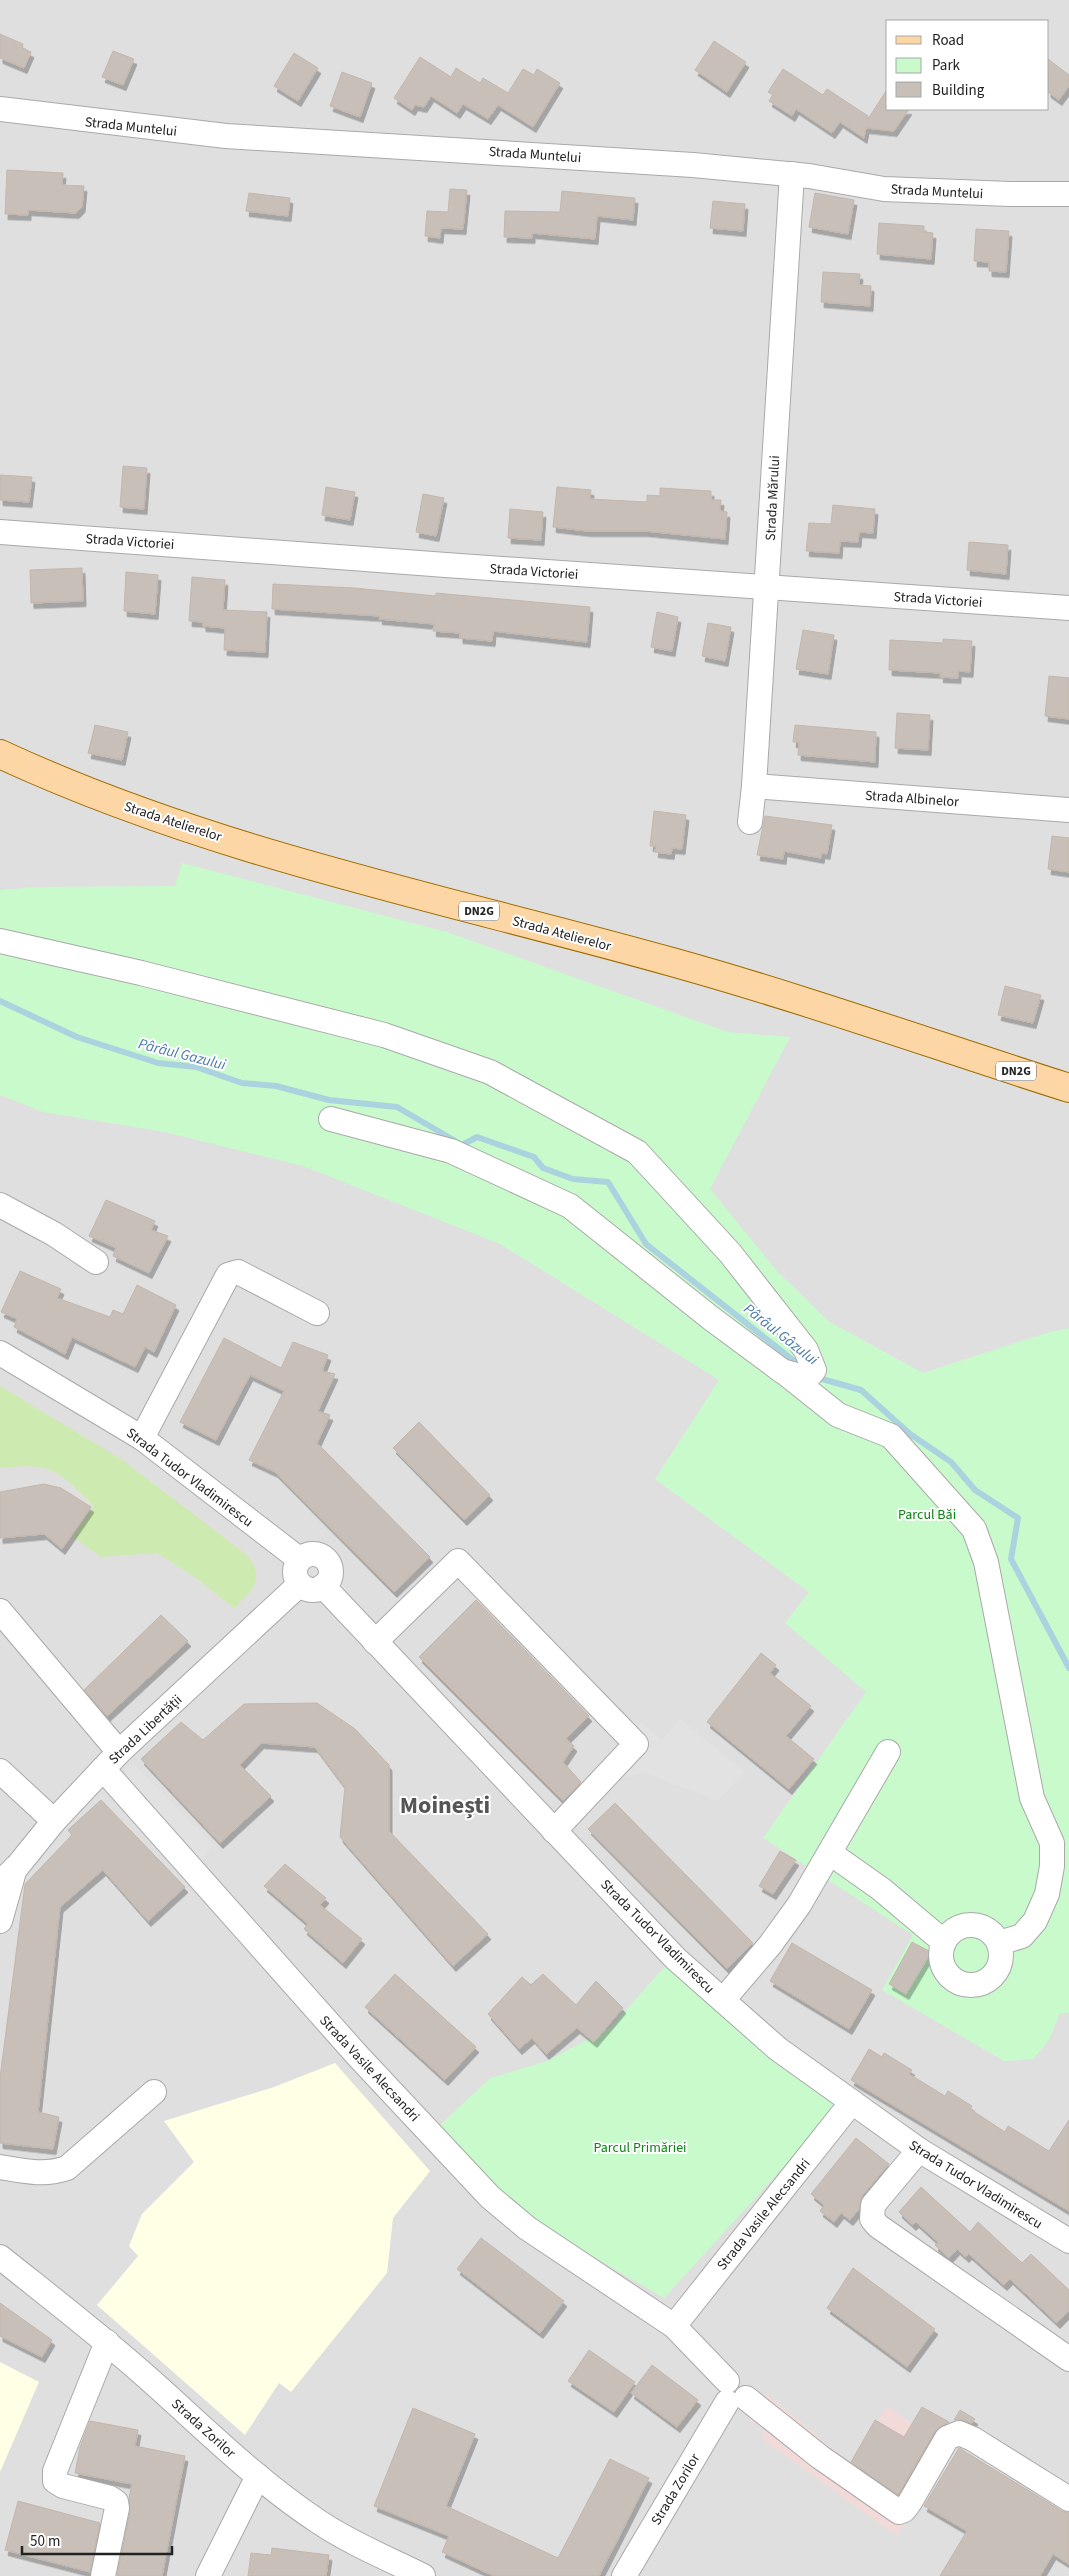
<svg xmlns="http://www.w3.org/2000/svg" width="1069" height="2576" viewBox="0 0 1069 2576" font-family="'Source Sans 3',sans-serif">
<defs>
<filter id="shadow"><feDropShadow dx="3" dy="5.5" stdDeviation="0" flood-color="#0004"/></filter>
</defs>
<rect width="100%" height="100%" fill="#f2efe9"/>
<!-- residential -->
<path fill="#e0dfdf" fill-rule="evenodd" d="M0 0H1069V2576H0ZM888 21H1048V109H888Z"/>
<!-- commercial -->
<path fill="#f2dad9" d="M767 2394 850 2463 887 2406 949 2450 897 2536 761 2438 765 2428 749 2421Z"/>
<!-- education -->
<g fill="#ffffe5">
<path d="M335 2063 430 2171 393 2218 387 2273 291 2392 279 2383 245 2435 97 2305 138 2256 129 2246 142 2214 194 2162 164 2121 274 2087Z"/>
<path d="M0 2362 39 2382 0 2472Z"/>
</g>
<!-- grass -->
<path fill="#cdebb0" d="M0 1386 121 1459 247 1555C266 1579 253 1590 234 1608L196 1578 157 1553 101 1557 73 1537 94 1506C57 1470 53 1462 0 1468Z"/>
<!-- park -->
<g fill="#c8facc">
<path d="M182 863 447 932 728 1032 790 1037 710 1189 777 1271 828 1321 923 1373 1046 1333 1069 1328V2013H1060L1048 2042 1033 2059 1004 2061 882 1990 913 1935 763 1838 866 1692 785 1623 809 1592 655 1479 719 1380 500 1244 303 1166 165 1132 43 1112 0 1095V890L35 887 175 886Z"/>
<path d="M668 1963 841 2104 664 2298 522 2215 437 2128 490 2078 547 2061 610 2028Z"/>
</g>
<!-- parking -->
<g fill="#e2e2e2">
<path d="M680 1719 745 1772 718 1801 645 1773 622 1778 615 1770 630 1736 641 1722 662 1740Z"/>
<path d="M133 1763 213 1845 199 1863 120 1778Z"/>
</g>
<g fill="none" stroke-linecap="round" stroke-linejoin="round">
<!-- stream -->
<g stroke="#aad3df" stroke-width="6">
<path d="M0 1001 77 1037 158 1063 196 1067 242 1083 276 1086 329 1100 397 1107 462 1145 477 1137 534 1157 543 1168 573 1179 608 1182 646 1244 803 1368"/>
<path d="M815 1377 861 1390 910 1434 951 1462 975 1490 1018 1518 1011 1559 1069 1668"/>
</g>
</g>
<!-- building -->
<g fill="#c7bfb8" stroke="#c4b6ab" filter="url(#shadow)">
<path d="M0 34 23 44 22 48 31 52 24 68 0 58Z"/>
<path d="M714 41 746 62 727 92 695 70Z"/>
<path d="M113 51 134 59 123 85 102 77Z"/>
<path d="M294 53 318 68 298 101 274 86Z"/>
<path d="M420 57 451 77 456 68 480 83 483 78 508 93 523 69 534 75 537 69 560 83 533 127 498 105 488 119 463 104 457 113 431 96 424 107 415 105 412 110 394 98Z"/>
<path d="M1048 59 1069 75V86L1059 100 1048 92Z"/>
<path d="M783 69 823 95 827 89 868 116V119L888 88V109H909L894 131 866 128 864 138 840 122 832 133 796 109 792 116 769 101 773 95 768 92Z"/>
<path d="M342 72 372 83 360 117 330 106Z"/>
<path d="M7 170 63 173 62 185 84 186 82 207 76 213 28 210V215L5 214Z"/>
<path d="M450 189 467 190 463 229 441 228 440 238 425 236 427 211 448 212Z"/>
<path d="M562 191 635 198 633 220 597 216 595 239 532 233V238L504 237 505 211 560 212Z"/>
<path d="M249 193 290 198 288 216 246 211Z"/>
<path d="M815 193 854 200 848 234 809 227Z"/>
<path d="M713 201 745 204 743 231 710 228Z"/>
<path d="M879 223 924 226V232L933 233 931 259 877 254Z"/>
<path d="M976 229 1009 231 1006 272 989 271V262L974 261Z"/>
<path d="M823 272 860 274 859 285 871 286 870 306 821 302Z"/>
<path d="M123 466 147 468 144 509 120 507Z"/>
<path d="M0 475 32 477 29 502 0 500Z"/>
<path d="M326 487 355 492 350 520 322 515Z"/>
<path d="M557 487 591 490 590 499 647 502V495L660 496V488L711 491V500H721L720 511 727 512 725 539 645 531H587L553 527Z"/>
<path d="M423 494 444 498 436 536 416 532Z"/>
<path d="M833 505 875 509 873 533 859 532 858 542 840 541 839 553 806 551 809 523 831 524Z"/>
<path d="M510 509 543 512 541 540 508 538Z"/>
<path d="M969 542 1008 545 1006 574 967 570Z"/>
<path d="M82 568 83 601 31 603 30 570Z"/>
<path d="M126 572 158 575 155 614 124 611Z"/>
<path d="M192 577 225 580 223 610 267 612 265 652 224 650 225 628 203 626V622L189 621Z"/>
<path d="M273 584 355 588 436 596V593L457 595 590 607 587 642 493 631 492 641 460 638V633L433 631 434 624 379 619 380 616 272 609Z"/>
<path d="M657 612 678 617 672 651 651 647Z"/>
<path d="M708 623 731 627 725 661 702 656Z"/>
<path d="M803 630 834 635 828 674 796 669Z"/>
<path d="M943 639 972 641 970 672 958 671V678L940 677 941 673 889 670 890 640 943 643Z"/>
<path d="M1049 676 1069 678V719L1045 716Z"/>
<path d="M897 713 930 715 928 750 895 748Z"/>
<path d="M95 725 128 732 122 760 88 753Z"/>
<path d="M795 725 876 732 875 762 798 755 799 742H793Z"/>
<path d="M654 811 686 815 682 849 672 848 671 854 655 852 656 846H650Z"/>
<path d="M765 816 832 825 827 854 822 853 821 858 784 851 783 859 757 855Z"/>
<path d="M1052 836 1069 838V872L1048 869Z"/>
<path d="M1005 986 1041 995 1033 1023 998 1015Z"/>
<path d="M106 1200 155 1221 151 1230 168 1236 149 1273 113 1256 116 1248 89 1236Z"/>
<path d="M20 1271 61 1289 57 1298 110 1317 113 1310 123 1314 137 1285 176 1305 154 1352 145 1347 135 1367 72 1337 65 1354 14 1327 17 1319 1 1312Z"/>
<path d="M224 1338 281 1368 293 1342 328 1355 322 1371 335 1374 318 1411 330 1415 317 1443 430 1557 394 1592 275 1472 249 1460 284 1391 250 1375 216 1440 180 1422Z"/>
<path d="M419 1422 490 1495 464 1520 393 1448Z"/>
<path d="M44 1484 61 1488 91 1507 62 1549 44 1534 0 1538V1492Z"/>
<path d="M476 1600 589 1716 566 1739 574 1746 563 1762 581 1782 563 1801 419 1657Z"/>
<path d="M161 1615 188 1641 107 1716 84 1690Z"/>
<path d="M761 1653 776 1665 770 1673 811 1706 786 1736 814 1759 789 1789 707 1722Z"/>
<path d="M317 1703 355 1729 389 1765V1831L488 1934 453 1966 340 1837 345 1787 315 1747 261 1743 240 1765 271 1796 220 1843 141 1759 181 1722 203 1740 244 1704Z"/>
<path d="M101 1800 185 1887 148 1921 103 1870 60 1907 38 2112 59 2117 53 2149 0 2143V2078L25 1884 72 1835 68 1830Z"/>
<path d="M615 1803 753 1943 727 1969 588 1829Z"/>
<path d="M780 1851 796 1860 773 1894 759 1886Z"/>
<path d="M285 1864 326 1898 320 1905 362 1939 343 1963 304 1929 308 1924 264 1886Z"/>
<path d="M912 1942 931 1952 906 1994 889 1984Z"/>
<path d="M792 1943 872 1990 849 2029 770 1981Z"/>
<path d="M395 1974 476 2047 445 2080 365 2007Z"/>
<path d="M543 1974 576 2005 596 1981 623 2008 594 2042 577 2028 546 2054 532 2038 519 2049 488 2014 522 1977 531 1985Z"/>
<path d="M869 2049 882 2057 884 2053 912 2070 909 2074 945 2096 948 2091 972 2106 970 2109 1005 2132 1008 2126 1049 2151 1069 2120V2211L851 2080Z"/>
<path d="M856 2138 889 2164 862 2196 859 2209 850 2220 841 2213 834 2222 820 2211 824 2205 811 2194Z"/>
<path d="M921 2187 970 2232 978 2222 1022 2263 1031 2254 1069 2290V2311L1057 2323 1010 2279 1004 2285 969 2254 966 2257 957 2249 949 2258 935 2245 938 2242 916 2222 913 2225 899 2212Z"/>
<path d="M481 2238 564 2301 540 2333 457 2269Z"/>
<path d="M853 2268 935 2329 907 2367 827 2308Z"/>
<path d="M0 2303 52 2340 42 2357 0 2336Z"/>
<path d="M589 2350 635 2382 614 2412 568 2381Z"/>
<path d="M652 2365 698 2400 677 2427 631 2393Z"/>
<path d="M922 2407 949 2422 935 2431 898 2495 851 2462 875 2420 904 2437Z"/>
<path d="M413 2408 475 2434 446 2506 558 2558 610 2459 649 2478 599 2576H494L442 2552 449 2536 374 2506Z"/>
<path d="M960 2410 975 2419 972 2423 959 2419 954 2420Z"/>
<path d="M90 2421 138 2430 135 2446 185 2456 162 2576H117L130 2511 129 2498 132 2484 75 2473 80 2447Z"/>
<path d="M959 2448 1062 2511 1069 2513V2564L1053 2554 1040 2576H940L967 2531 924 2506Z"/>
<path d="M18 2501 100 2523 90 2572 5 2550Z"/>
<path d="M272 2548 329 2555 326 2576H248L251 2553 271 2555Z"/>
</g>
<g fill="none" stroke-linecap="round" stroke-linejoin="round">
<!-- minor casing -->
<g stroke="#a9a9a9" stroke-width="26">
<g id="minor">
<path d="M0 109 226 136 693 165 809 176 884 189 1010 194H1069"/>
<path d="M0 532 446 565 1069 608"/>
<path d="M754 786 1069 810"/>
<path d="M750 822 754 786 792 174"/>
<path d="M0 941 141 973 384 1035 490 1072 637 1152 730 1253 806 1350 814 1370 809 1376H800L782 1371 712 1319 570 1206 451 1151 331 1119"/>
<path d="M0 1205 54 1234 96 1262"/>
<path d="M0 1353 142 1438 299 1559"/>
<path d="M784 1372 838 1415 891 1436 974 1529 986 1562 1032 1798 1052 1843V1866L1047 1894 1035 1921 1022 1936 999 1943"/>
<path d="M142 1438 228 1275 238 1272 317 1313"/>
<circle cx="313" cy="1572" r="18"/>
<path d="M323 1586 676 1959 778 2049 919 2150 1069 2241"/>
<path d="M0 1611 119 1752"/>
<path d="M375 1642 458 1561 636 1744 554 1831"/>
<path d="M103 1769 357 2055 490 2197 527 2228 674 2326"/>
<path d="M0 1771 54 1821"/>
<path d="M830 1853 881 1889 944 1942"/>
<path d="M0 1882 16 1868 54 1821 119 1752 300 1584"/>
<path d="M0 1921 15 1868"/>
<circle cx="971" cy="1955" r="30"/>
<path d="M723 2000 770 1945 799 1905 888 1752"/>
<path d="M919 2150 873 2205 872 2219 878 2226 1069 2359"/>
<path d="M0 2167C23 2171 45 2176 67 2168L154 2092"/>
<path d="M0 2257C50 2297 101 2336 149 2379 204 2428 258 2482 319 2522 352 2544 389 2559 423 2576"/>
<path d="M727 2381 674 2326 852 2102"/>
<path d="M746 2398 820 2457 899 2512 904 2510 910 2502 947 2438 959 2433 973 2439 1069 2499"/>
<path d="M103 2576 117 2508 116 2502 110 2498 63 2486 55 2481V2471L107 2342"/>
<path d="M208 2576 258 2476"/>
<path d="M624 2576 727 2402"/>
</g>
</g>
<!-- major casing -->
<g stroke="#a06b00" stroke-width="30">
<path id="major" d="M0 754C213 853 447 899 672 962 805 999 937 1046 1069 1088"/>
</g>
<!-- minor -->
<use href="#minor" stroke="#fff" stroke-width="24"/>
<!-- major -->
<use href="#major" stroke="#fcd6a4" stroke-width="28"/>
</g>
<g text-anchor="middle" stroke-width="4" stroke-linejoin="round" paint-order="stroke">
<!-- shield labels -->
<g fill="#fff" stroke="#646464" stroke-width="1">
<rect x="459" y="901.5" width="40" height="19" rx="4"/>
<rect x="996" y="1061.5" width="40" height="19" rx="4"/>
</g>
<g font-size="12" font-weight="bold" fill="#222">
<text x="479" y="915">DN2G</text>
<text x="1016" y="1075">DN2G</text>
</g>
<!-- street labels -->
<g font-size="14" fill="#222" stroke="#fff">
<text transform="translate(131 126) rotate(6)" y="5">Strada Muntelui</text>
<text transform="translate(535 154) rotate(4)" y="5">Strada Muntelui</text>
<text transform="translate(937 191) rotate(3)" y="5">Strada Muntelui</text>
<text transform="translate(772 498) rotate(-87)" y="5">Strada Mărului</text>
<text transform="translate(130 541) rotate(4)" y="5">Strada Victoriei</text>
<text transform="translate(534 571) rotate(4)" y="5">Strada Victoriei</text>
<text transform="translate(938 599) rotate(4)" y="5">Strada Victoriei</text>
<text transform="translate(912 798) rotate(4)" y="5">Strada Albinelor</text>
<text transform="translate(173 821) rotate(18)" y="5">Strada Atelierelor</text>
<text transform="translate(562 933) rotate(15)" y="5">Strada Atelierelor</text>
<text transform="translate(190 1477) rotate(37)" y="5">Strada Tudor Vladimirescu</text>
<text transform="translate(145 1729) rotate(-43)" y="5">Strada Libertății</text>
<text transform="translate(658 1936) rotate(45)" y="5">Strada Tudor Vladimirescu</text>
<text transform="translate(370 2068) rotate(47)" y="5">Strada Vasile Alecsandri</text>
<text transform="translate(976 2184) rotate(32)" y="5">Strada Tudor Vladimirescu</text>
<text transform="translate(763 2214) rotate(-51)" y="5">Strada Vasile Alecsandri</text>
<text transform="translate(204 2428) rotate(42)" y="5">Strada Zorilor</text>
<text transform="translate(675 2489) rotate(-59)" y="5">Strada Zorilor</text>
</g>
<!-- park labels -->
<g font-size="14" fill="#0c8416" stroke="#fff">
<text x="927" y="1519">Parcul Băi</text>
<text x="640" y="2152">Parcul Primăriei</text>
</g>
<!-- water labels -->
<g font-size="15" font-style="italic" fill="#4a7aab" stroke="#fff">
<text transform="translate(182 1054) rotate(14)" y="5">Pârâul Gazului</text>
<text transform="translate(781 1334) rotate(38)" y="5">Pârâul Gâzului</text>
</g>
<!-- town labels -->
<g font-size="24" font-weight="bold" fill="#555" stroke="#fff">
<text x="445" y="1813">Moinești</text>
</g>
</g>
<!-- legend -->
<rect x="886" y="20" width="162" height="90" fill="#ffffff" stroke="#a7a7a7"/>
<rect x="896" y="36" width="25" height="8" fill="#fcd6a4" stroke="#a7a7a7"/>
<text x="932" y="45" font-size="15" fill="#222222">Road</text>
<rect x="896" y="58" width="25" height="15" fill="#c8facc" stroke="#a7a7a7"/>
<text x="932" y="70" font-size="15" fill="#222222">Park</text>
<rect x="896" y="82" width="25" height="15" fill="#c7bfb8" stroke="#a7a7a7"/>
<text x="932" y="95" font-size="15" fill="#222222">Building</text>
<!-- scale -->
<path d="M22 2546v8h150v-8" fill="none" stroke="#222222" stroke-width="2.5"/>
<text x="30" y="2546" font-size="15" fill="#222222" stroke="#ffffff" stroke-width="4" paint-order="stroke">50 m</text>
</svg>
